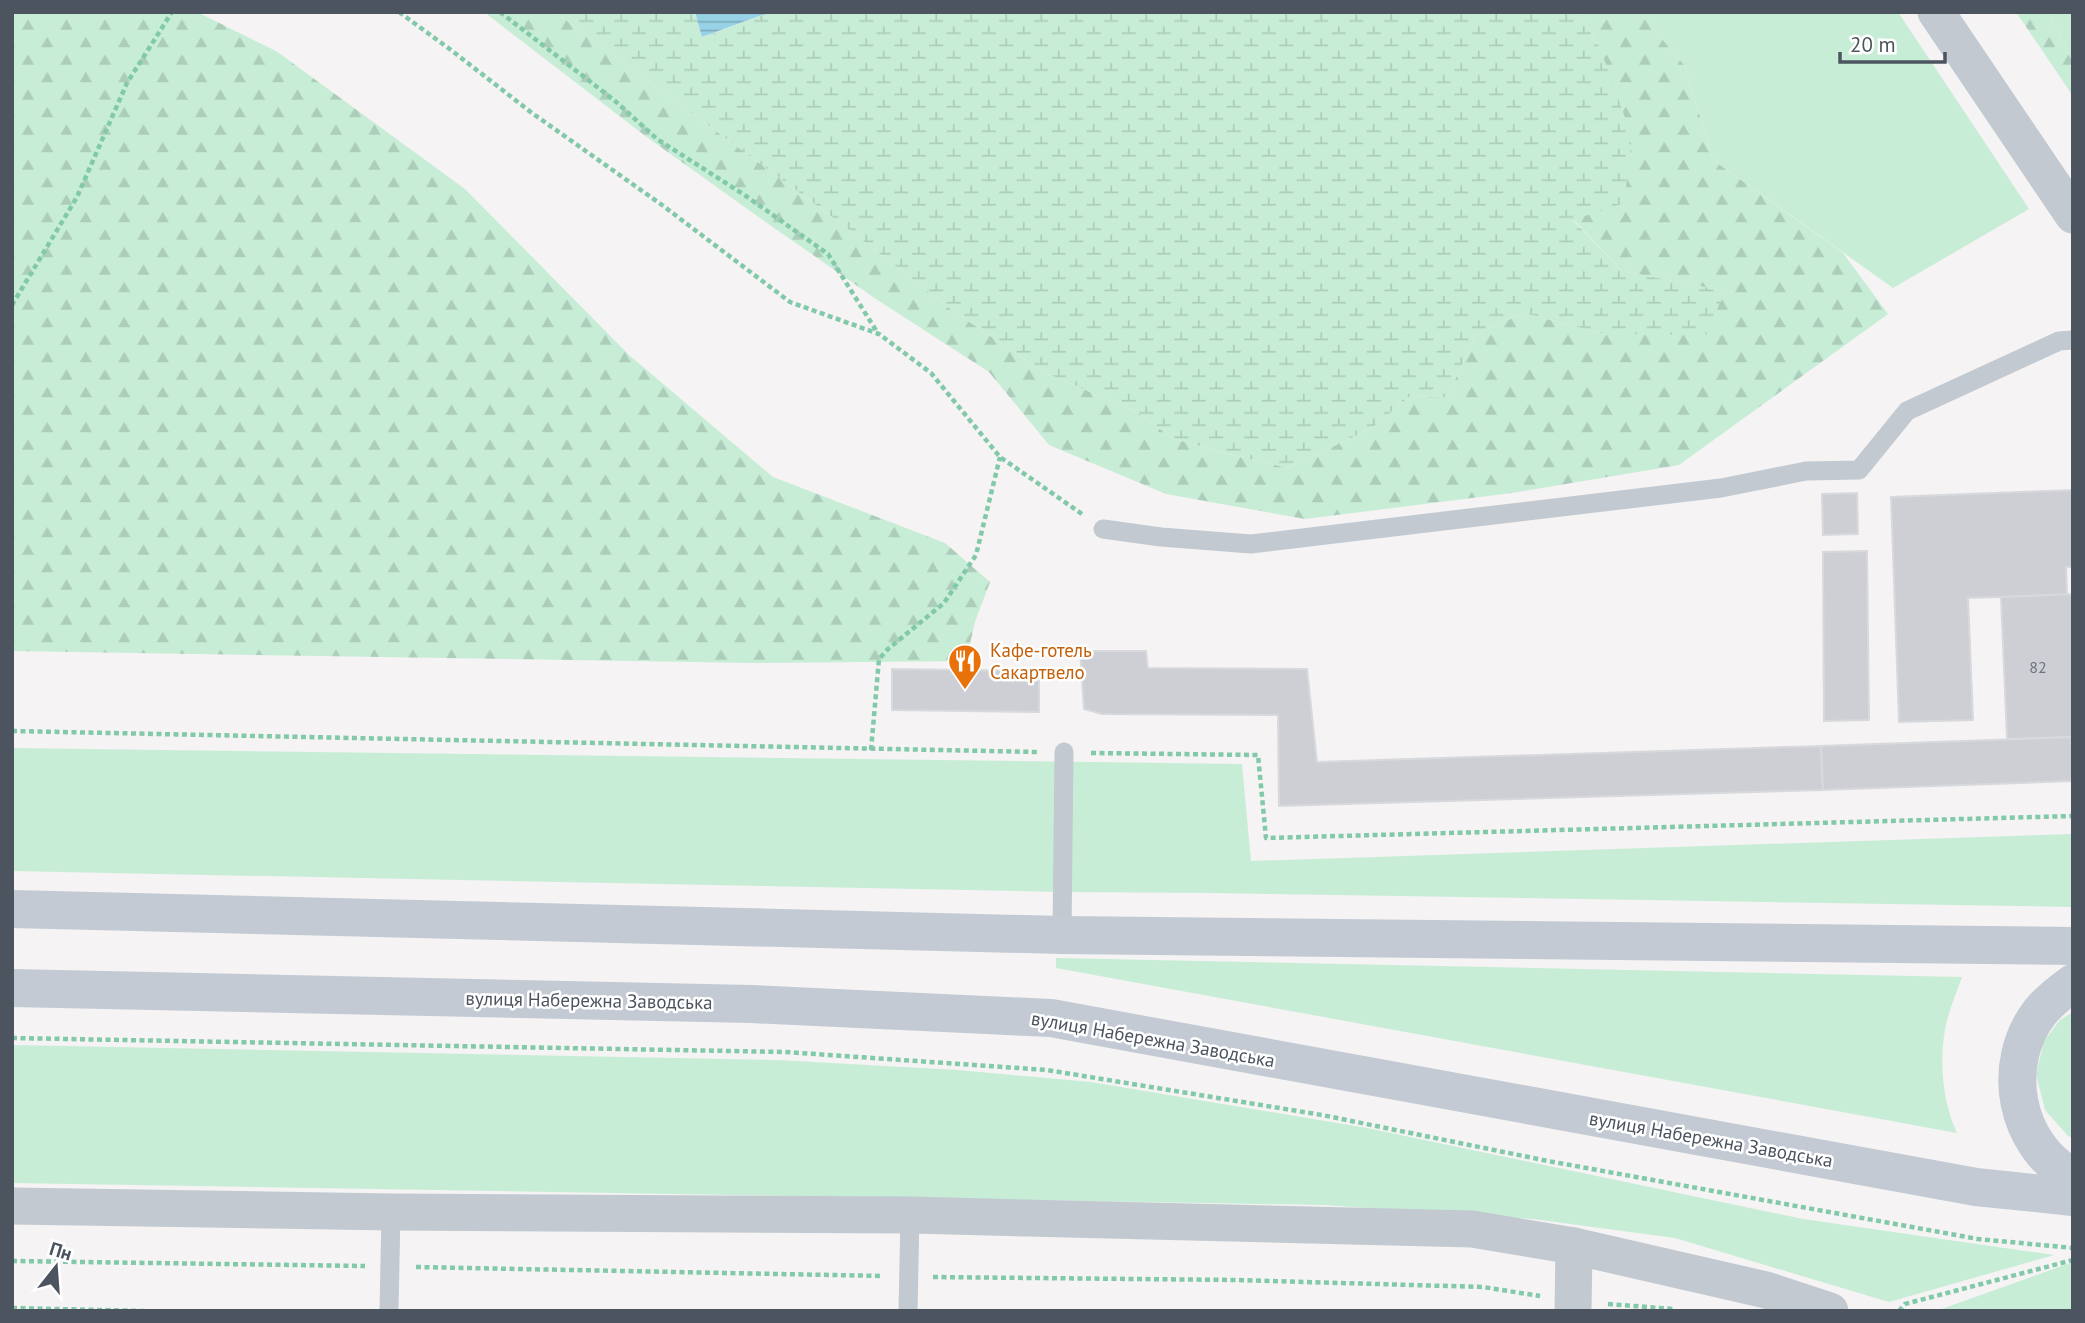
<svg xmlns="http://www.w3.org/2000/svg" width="2085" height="1323" viewBox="0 0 2085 1323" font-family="'PT Sans',sans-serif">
<defs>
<pattern id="forest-firs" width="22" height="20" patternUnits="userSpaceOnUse" patternTransform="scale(1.75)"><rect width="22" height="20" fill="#c7edd7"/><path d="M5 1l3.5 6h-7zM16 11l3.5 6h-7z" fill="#adcdbb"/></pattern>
<pattern id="wetland-marsh" width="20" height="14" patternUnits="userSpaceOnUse" patternTransform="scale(1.75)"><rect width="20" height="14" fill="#c7edd7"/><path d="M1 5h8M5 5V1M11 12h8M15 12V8" fill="none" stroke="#adcdbb"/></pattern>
<pattern id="water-rules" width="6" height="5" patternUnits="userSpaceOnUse" patternTransform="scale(1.75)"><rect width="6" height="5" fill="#98d2e6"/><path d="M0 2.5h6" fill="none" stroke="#7eadbe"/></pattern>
</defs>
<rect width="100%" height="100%" fill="#f5f3f3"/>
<!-- green -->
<g fill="#c7edd7">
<path d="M1639 12H1898L2029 209 1893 288 1713 160 1685 66Z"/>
<path d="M2048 12H2073V63Z"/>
<path d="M12 748 1242 764 1251 861 2073 834V907L1212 893 1062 892 12 871Z"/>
<path d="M1056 958 1962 977C1956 994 1948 1012 1945 1030 1939 1063 1943 1103 1957 1133L1056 968Z"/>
<path d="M2073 1012V1138L2068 1136 2045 1110 2036 1074 2044 1041 2060 1020Z"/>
<path d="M12 1045 777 1060 958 1070 1091 1082 1367 1128 1803 1219 2054 1255 1889 1302 1675 1238 1533 1219 1324 1205 12 1183Z"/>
<path d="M2073 1262V1311H1936Z"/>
</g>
<!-- forest -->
<g fill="url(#forest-firs)">
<path d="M12 12H197L276 51 465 189 629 355 773 477 945 543 990 582 975 622 966 661 752 663 12 651Z"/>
<path d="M484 12H555L843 225 953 311 1044 372 1139 413 1172 438 1223 453 1288 468 1372 428 1410 396 1447 397 1476 334 1524 313 1604 334H1706L1724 291 1622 271 1573 219 1600 48 1580 12H1639L1685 66 1713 160 1843 253 1888 314 1679 465 1512 493 1305 519 1166 494 1049 445 989 372 876 299 760 218 644 135Z"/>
<path d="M2016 12H2048L2073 63V96Z"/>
</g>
<!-- wetland -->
<path fill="url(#wetland-marsh)" d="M555 12H695L703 37 762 15 783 12H1580L1600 48 1632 137 1624 203 1573 220 1622 271 1725 291 1706 335 1604 334 1524 313 1476 334 1447 397 1410 396 1372 428 1288 468 1223 453 1172 438 1139 413 1044 372 953 311 843 225Z"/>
<!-- water -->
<path fill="url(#water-rules)" d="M695 12H782L762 15 702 37Z"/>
<!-- building -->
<g fill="#cdcfd5" stroke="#d8d9dd" stroke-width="2">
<path d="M2073 490V567H2066L2067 595 1968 598 1973 720 1899 722 1891 497Z"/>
<path d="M1857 493 1858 534 1823 535 1822 494Z"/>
<path d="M1867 551 1869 720 1824 721 1823 552Z"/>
<path d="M2073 594V737L2007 739 2001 597Z"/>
<path d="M1080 651H1146L1148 668 1307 669 1317 762 1821 746 1823 790 1279 806 1278 715 1102 714 1084 709Z"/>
<path d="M892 669 1039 671V712L892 710Z"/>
<path d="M2073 737V781L1823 790 1821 746Z"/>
</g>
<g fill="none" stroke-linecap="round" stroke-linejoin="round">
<!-- path -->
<g stroke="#81c9a9" stroke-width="4.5" stroke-dasharray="5 3.5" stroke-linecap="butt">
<path d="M399 12 451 50 532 113 662 205 790 302 879 334 931 373 1000 457 1082 514"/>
<path d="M500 12 614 100 657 139 743 194 828 254 879 335"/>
<path d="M12 305 77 197 127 83 172 12"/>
<path d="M12 731 1037 752"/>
<path d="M871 750 879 659 888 649 944 603 976 555 1000 457"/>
<path d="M1091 753 1258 755 1266 838 2073 816"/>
<path d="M12 1038 785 1052 1047 1070 1322 1115 1548 1161 1978 1239 2073 1248"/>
<path d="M12 1261 365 1266"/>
<path d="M416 1267 883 1276"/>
<path d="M933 1277 1235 1280 1483 1287 1540 1296"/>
<path d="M1608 1304 1673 1309 1675 1311"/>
<path d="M12 1308 145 1311"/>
<path d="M1899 1311 1905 1304 2073 1260"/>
</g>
<!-- service -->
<g stroke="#c2c9d0" stroke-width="19">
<path d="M1103 529 1161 537 1251 544 1721 488 1806 471 1859 470 1907 411 2059 341 2073 340"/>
<path d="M1062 935 1064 752"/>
<path d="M389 1311 391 1212"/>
<path d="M908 1311 910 1215"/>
</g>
<!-- minor -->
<g stroke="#c2c9d0" stroke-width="37">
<path d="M1936 12 2073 215"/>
<path d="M12 1206 391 1212 910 1215 1472 1229 1574 1246 1766 1290 1830 1311"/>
<path d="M1573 1311 1574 1246"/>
</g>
<!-- secondary -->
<g stroke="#c3cad4" stroke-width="38">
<path d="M12 909 1062 935 2073 946"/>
<path d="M2073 983C2062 991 2049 1001 2040 1012 2000 1064 2014 1145 2073 1177"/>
<path d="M12 988 751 1004 1051 1018 1976 1187 2073 1197"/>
</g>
</g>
<!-- icons -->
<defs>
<g id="restaurant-pin" transform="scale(1.75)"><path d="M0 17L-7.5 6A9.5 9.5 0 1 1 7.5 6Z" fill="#e8710a" stroke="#fff"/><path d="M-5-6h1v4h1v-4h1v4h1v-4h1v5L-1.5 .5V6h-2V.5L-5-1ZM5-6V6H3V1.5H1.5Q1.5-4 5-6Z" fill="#fff"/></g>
</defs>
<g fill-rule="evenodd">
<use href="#restaurant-pin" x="965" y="661"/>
</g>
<g text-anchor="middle" stroke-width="5" stroke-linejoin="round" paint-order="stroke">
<!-- number labels -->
<g font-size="16" fill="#6c747c">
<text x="2038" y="673">82</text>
</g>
<!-- food labels -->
<g font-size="19" fill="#c56008" stroke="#fff" text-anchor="start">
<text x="990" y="657">Кафе-готель<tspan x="990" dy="22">Сакартвело</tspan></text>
</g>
<!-- street labels -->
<g font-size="19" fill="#4c555f" stroke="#fff">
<text transform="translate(589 1000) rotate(1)" y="7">вулиця Набережна Заводська</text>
<text transform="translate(1153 1039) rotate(10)" y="7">вулиця Набережна Заводська</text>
<text transform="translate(1711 1139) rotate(10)" y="7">вулиця Набережна Заводська</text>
</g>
</g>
<!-- border -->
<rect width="2085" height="1323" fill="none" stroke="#4c555f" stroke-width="28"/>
<!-- north arrow -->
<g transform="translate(56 1267) rotate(17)" stroke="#ffffff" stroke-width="5" paint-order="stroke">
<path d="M0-5L12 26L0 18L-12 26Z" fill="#4c555f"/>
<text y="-10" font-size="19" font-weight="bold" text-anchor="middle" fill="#4c555f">Пн</text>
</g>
<!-- scale -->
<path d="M1840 52v10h105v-10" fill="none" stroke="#4c555f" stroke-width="3.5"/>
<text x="1850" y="52" font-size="21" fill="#4c555f" stroke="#ffffff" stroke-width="5" paint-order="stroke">20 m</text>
</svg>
